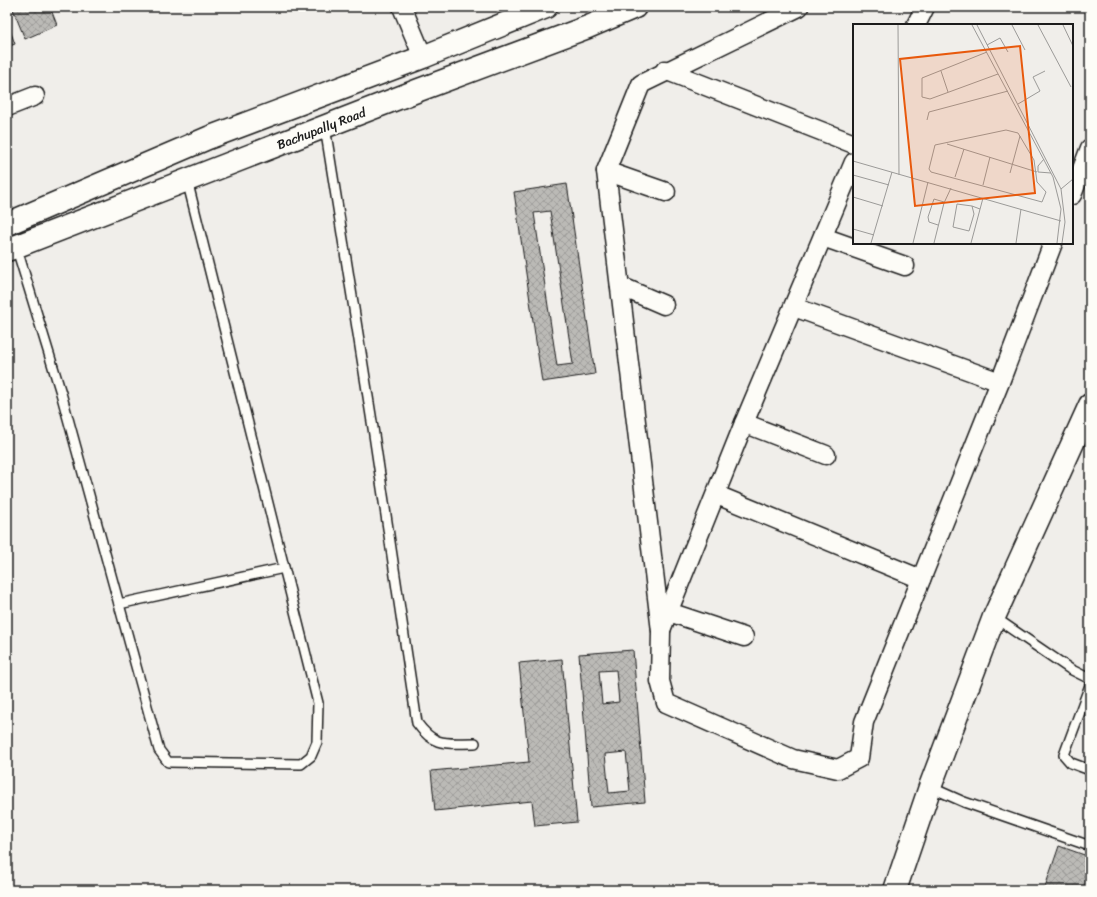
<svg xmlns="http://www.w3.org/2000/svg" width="1097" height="897" viewBox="0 0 1097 897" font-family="Sriracha,sans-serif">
<defs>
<pattern id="building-cross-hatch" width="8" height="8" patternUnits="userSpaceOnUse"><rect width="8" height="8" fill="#bbbab6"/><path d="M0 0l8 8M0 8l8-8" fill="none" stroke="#a09f9c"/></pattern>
</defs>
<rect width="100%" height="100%" fill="#f0eeea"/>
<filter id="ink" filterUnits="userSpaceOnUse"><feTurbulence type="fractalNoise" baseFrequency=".025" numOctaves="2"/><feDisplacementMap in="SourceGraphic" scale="8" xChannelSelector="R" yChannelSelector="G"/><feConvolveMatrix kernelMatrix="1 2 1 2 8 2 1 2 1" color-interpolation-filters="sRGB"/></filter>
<g filter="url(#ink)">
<!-- building -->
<g fill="url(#building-cross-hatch)" stroke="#1c1c1c" fill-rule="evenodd">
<path d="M12 7H50L57 25 25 39Z"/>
<path d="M7 22 15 44 7 47Z"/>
<path d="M567 184 595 374 542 382 514 192ZM550 211 573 364 557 366 534 213Z"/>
<path d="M633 650 645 802 591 807 579 654ZM616 670 619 702 602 704 599 671ZM626 752 630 791 609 793 605 754Z"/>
<path d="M562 659 577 822 535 826 532 801 435 811 431 771 529 762 519 663Z"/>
<path d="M1059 846 1090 857V890H1044Z"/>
</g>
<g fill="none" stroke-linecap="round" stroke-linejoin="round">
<!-- lane casing -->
<g stroke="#1c1c1c" stroke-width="12">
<g id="lane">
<path d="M325 127 373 428 417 723C435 748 447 743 475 743"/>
<path d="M16 246 61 393 159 750 168 762 301 764 311 756 317 742 318 703 187 180"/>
<path d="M119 604 284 568"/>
<path d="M994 617 1070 669 1090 679"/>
<path d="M1090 685 1064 755 1071 763 1090 770"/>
<path d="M930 787 964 802 1090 846"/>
</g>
</g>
<!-- street casing -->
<g stroke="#1c1c1c" stroke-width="21">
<g id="street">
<path d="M402 7 423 57"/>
<path d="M799 7 641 84 606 171 661 631 660 681 666 703 793 759 838 769 859 758 864 722 1000 382 1053 243"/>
<path d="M916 25 925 7"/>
<path d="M665 70 854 144"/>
<path d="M7 107 35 96"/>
<path d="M606 171 666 192"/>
<path d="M1072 195 1090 148"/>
<path d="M823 237 905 266"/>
<path d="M620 286 664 305"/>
<path d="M794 307 1000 382"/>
<path d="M744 423 826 455"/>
<path d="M717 495 921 579"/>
<path d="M669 612 744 637"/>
<path d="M661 630 744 423 854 162"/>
</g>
</g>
<!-- secondary casing -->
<g stroke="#1c1c1c" stroke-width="25">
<path id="secondary" d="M895 890 930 787 994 617 1090 405"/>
</g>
<!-- primary casing -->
<g stroke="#1c1c1c" stroke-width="25">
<g id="primary">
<path d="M7 224 208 138 423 57 546 7"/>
<path d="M7 250 419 90 588 27 635 7"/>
</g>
</g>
<!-- lane -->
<use href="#lane" stroke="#fdfcf7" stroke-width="9"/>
<!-- street -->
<use href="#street" stroke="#fdfcf7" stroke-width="18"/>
<!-- secondary -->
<use href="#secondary" stroke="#fdfcf7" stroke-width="22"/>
<!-- primary -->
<use href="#primary" stroke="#fdfcf7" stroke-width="22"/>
</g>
</g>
<g text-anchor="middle" stroke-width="4" stroke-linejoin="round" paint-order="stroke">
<!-- street labels -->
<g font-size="13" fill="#1c1c1c" stroke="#fdfcf7">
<text transform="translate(321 128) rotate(-21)" y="5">Bachupally Road</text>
</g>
</g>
<!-- overview -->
<g transform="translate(853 24)">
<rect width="220" height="220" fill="#f0eeea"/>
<path fill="none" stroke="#9b9a98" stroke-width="1" d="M45 1 46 151M119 1 200 153 208 185 204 219M124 1 208 165 212 198 209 219M159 1 172 26M185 1 218 63M210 1 220 22M134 21 147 14 155 28M134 28 69 54V73L77 75 145 50M88 47 95 68M165 80 187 67 180 53 192 47M74 96 76 88 155 67M153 106 165 109 181 136 184 158 193 168 189 178 78 148 76 145 82 121ZM94 120 184 148M191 135 185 142V148L198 149M0 137 208 197M157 149 167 112M0 151 36 161M102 153 111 125M130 161 137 133M208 165 220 155M0 173 30 182M119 182 104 180 100 203 116 207 121 190 119 182 127 185M85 201 76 198 75 193 81 175 91 178M0 205 21 211M18 219 39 148M60 219 75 158M81 219 91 179 98 164M118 219 130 174M163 219 168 185"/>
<path fill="#e8590c" fill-opacity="0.15" stroke="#e8590c" stroke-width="2" d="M167 22 182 169 62 182 47 35Z"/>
<rect width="220" height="220" fill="none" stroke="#1c1c1c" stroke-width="2"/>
</g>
<!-- margin -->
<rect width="1097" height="897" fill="none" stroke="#fdfcf7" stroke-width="24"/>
<rect x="12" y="12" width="1073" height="873" fill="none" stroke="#1c1c1c" stroke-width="1.5" filter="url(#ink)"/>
</svg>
